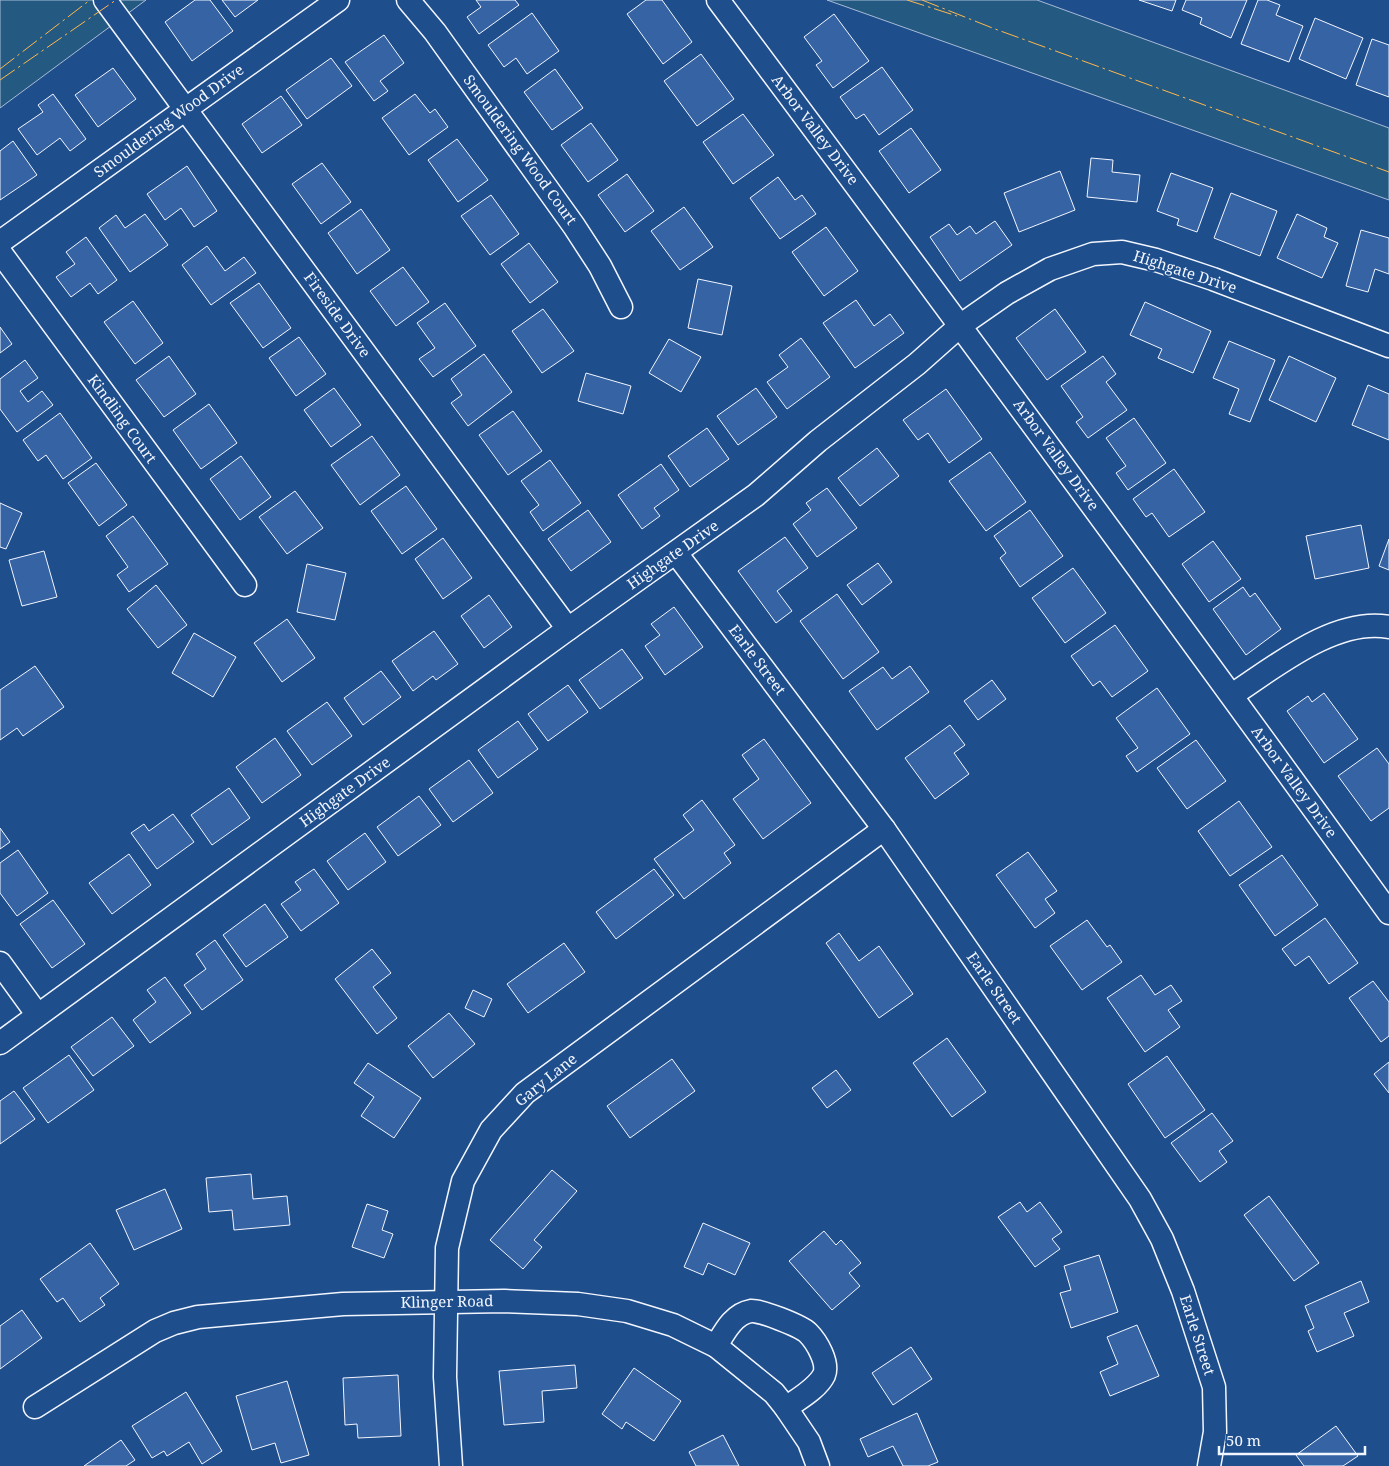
<svg xmlns="http://www.w3.org/2000/svg" width="1389" height="1466" viewBox="0 0 1389 1466" font-family="'Noto Serif',serif">
<rect width="100%" height="100%" fill="#1f4e8c"/>
<!-- green -->
<g fill="#245a82" stroke="#a8bbd7">
<path d="M0 0H146L0 108Z"/>
<path d="M827 0H1037L1389 128V200Z"/>
</g>
<!-- building -->
<g fill="#3563a3" stroke="#f2f6ff">
<path d="M195 0H210L233 31 192 61 165 22Z"/>
<path d="M222 0H258L235 17Z"/>
<path d="M476 0H515L519 5 479 34 467 17 481 7Z"/>
<path d="M646 0H662L692 42 663 64 627 14Z"/>
<path d="M1139 0H1176L1172 11Z"/>
<path d="M1186 0H1247L1231 38 1200 24 1202 18 1182 10Z"/>
<path d="M1258 0H1267L1280 5 1276 15 1303 26 1289 62 1241 44Z"/>
<path d="M532 13 559 51 527 74 516 58 504 67 488 45Z"/>
<path d="M834 14 869 61 833 88 816 65 822 61 804 37Z"/>
<path d="M1315 18 1363 38 1346 79 1299 59Z"/>
<path d="M384 35 404 63 380 81 388 91 374 101 345 62Z"/>
<path d="M1372 39 1389 45V97L1356 85Z"/>
<path d="M701 54 734 99 697 126 664 81Z"/>
<path d="M331 58 352 86 307 119 286 90Z"/>
<path d="M882 67 913 110 879 135 864 114 856 119 840 97Z"/>
<path d="M113 68 136 99 98 127 75 95Z"/>
<path d="M555 69 583 108 552 130 524 92Z"/>
<path d="M53 94 86 139 70 151 60 138 37 155 18 129 43 112 38 105Z"/>
<path d="M415 94 430 113 435 109 448 127 409 155 382 118Z"/>
<path d="M281 96 302 125 262 153 242 124Z"/>
<path d="M743 114 774 155 733 184 703 142Z"/>
<path d="M591 123 618 160 588 182 561 145Z"/>
<path d="M911 128 941 170 909 193 879 151Z"/>
<path d="M457 139 488 180 458 202 428 160Z"/>
<path d="M13 141 37 175 0 200V151Z"/>
<path d="M1091 158 1113 160 1112 172 1140 175 1137 202 1087 197Z"/>
<path d="M322 163 351 202 321 224 292 184Z"/>
<path d="M187 166 217 211 194 227 181 208 165 220 147 194Z"/>
<path d="M1060 171 1075 210 1019 232 1004 193Z"/>
<path d="M1171 173 1213 188 1197 232 1177 225 1179 219 1157 211Z"/>
<path d="M627 174 654 211 625 232 598 195Z"/>
<path d="M778 177 795 200 802 195 816 214 780 239 750 198Z"/>
<path d="M1231 193 1277 211 1260 256 1214 238Z"/>
<path d="M491 195 519 234 490 255 461 216Z"/>
<path d="M684 207 713 247 680 270 651 231Z"/>
<path d="M361 209 390 250 357 274 328 233Z"/>
<path d="M145 214 168 245 130 272 99 228 116 215 125 228Z"/>
<path d="M1297 214 1327 228 1324 237 1338 243 1322 278 1277 258Z"/>
<path d="M995 221 1012 245 960 281 930 237 949 224 957 235 970 226 976 234Z"/>
<path d="M826 227 858 271 824 296 792 252Z"/>
<path d="M1361 230 1389 238V274L1375 269 1368 292 1346 286Z"/>
<path d="M86 237 117 280 98 294 90 283 71 297 56 277 75 264 66 252Z"/>
<path d="M529 243 558 282 530 303 501 264Z"/>
<path d="M207 246 225 271 244 257 256 273 211 305 182 265Z"/>
<path d="M403 267 429 302 396 326 370 291Z"/>
<path d="M698 279 732 286 722 335 688 328Z"/>
<path d="M259 283 291 328 263 348 230 303Z"/>
<path d="M856 300 874 326 890 314 904 333 855 368 823 323Z"/>
<path d="M133 301 163 343 135 364 104 322Z"/>
<path d="M1145 302 1211 331 1193 373 1158 358 1162 349 1130 335Z"/>
<path d="M445 303 476 346 433 377 419 359 435 348 417 323Z"/>
<path d="M543 309 574 351 542 373 512 331Z"/>
<path d="M1055 309 1086 352 1047 380 1016 338Z"/>
<path d="M0 327 12 344 0 353Z"/>
<path d="M299 337 326 374 296 396 269 358Z"/>
<path d="M801 338 830 377 787 409 767 382 788 367 779 355Z"/>
<path d="M669 339 701 357 681 392 649 373Z"/>
<path d="M1229 341 1275 360 1250 422 1229 414 1239 389 1213 378Z"/>
<path d="M484 354 512 392 468 426 451 403 462 395 451 379Z"/>
<path d="M169 356 196 394 164 417 136 380Z"/>
<path d="M1103 356 1116 374 1106 382 1127 410 1088 438 1076 422 1083 417 1061 386Z"/>
<path d="M1289 356 1336 378 1316 422 1269 400Z"/>
<path d="M25 360 38 378 20 391 28 402 42 391 53 405 17 432 0 409V379Z"/>
<path d="M586 373 631 386 623 414 578 401Z"/>
<path d="M1368 385 1389 394V440L1352 425Z"/>
<path d="M334 388 361 425 331 447 304 410Z"/>
<path d="M756 388 777 417 738 445 717 416Z"/>
<path d="M946 389 982 439 949 463 928 433 918 440 903 420Z"/>
<path d="M209 404 237 443 201 469 173 430Z"/>
<path d="M513 411 542 451 508 475 479 435Z"/>
<path d="M60 413 92 458 63 479 46 455 38 461 23 440Z"/>
<path d="M1134 418 1166 463 1128 490 1116 473 1126 466 1106 438Z"/>
<path d="M707 428 729 459 690 487 668 456Z"/>
<path d="M372 436 400 475 360 505 331 465Z"/>
<path d="M877 448 899 476 860 506 838 478Z"/>
<path d="M990 452 1026 502 986 531 949 481Z"/>
<path d="M241 456 271 497 240 520 210 479Z"/>
<path d="M550 460 581 503 543 531 530 512 539 505 521 481Z"/>
<path d="M96 463 127 505 99 526 68 483Z"/>
<path d="M661 464 679 490 654 508 660 516 642 529 618 495Z"/>
<path d="M1174 469 1205 512 1169 537 1152 513 1146 517 1133 499Z"/>
<path d="M406 486 437 529 402 554 371 511Z"/>
<path d="M827 488 857 528 817 557 793 524 811 510 806 503Z"/>
<path d="M295 491 323 528 287 554 259 517Z"/>
<path d="M0 503 22 513 6 549 0 547Z"/>
<path d="M588 510 611 542 571 571 548 539Z"/>
<path d="M1030 510 1063 556 1020 587 1000 558 1006 553 994 536Z"/>
<path d="M133 516 168 564 129 592 117 575 128 567 106 536Z"/>
<path d="M1361 525 1369 568 1315 579 1306 536Z"/>
<path d="M785 537 808 568 777 591 792 611 776 623 738 571Z"/>
<path d="M443 538 472 578 443 599 415 559Z"/>
<path d="M1389 539V570L1379 566Z"/>
<path d="M1213 541 1241 579 1209 602 1182 564Z"/>
<path d="M44 551 57 597 22 606 9 560Z"/>
<path d="M878 563 892 582 862 605 847 585Z"/>
<path d="M307 564 346 573 335 620 297 612Z"/>
<path d="M1073 568 1106 613 1065 643 1032 598Z"/>
<path d="M156 585 187 625 158 648 127 609Z"/>
<path d="M1243 587 1250 597 1255 593 1281 629 1246 655 1213 609Z"/>
<path d="M837 594 879 652 843 679 800 621Z"/>
<path d="M489 595 512 627 484 648 461 616Z"/>
<path d="M674 607 703 647 665 675 645 646 660 635 651 624Z"/>
<path d="M287 619 315 658 282 682 254 643Z"/>
<path d="M1115 625 1148 671 1112 697 1100 681 1093 686 1071 656Z"/>
<path d="M434 631 458 664 436 680 433 676 413 691 392 661Z"/>
<path d="M194 633 236 657 213 697 172 673Z"/>
<path d="M622 649 643 678 600 709 579 680Z"/>
<path d="M35 666 64 707 23 736 17 728 0 740V690Z"/>
<path d="M910 666 929 692 877 730 849 691 883 667 892 679Z"/>
<path d="M381 671 401 697 363 725 344 698Z"/>
<path d="M992 680 1006 699 978 720 964 701Z"/>
<path d="M568 685 588 712 548 741 528 714Z"/>
<path d="M1157 688 1190 734 1137 772 1126 756 1138 748 1116 718Z"/>
<path d="M1324 693 1358 739 1324 763 1287 711 1308 696 1312 702Z"/>
<path d="M327 702 352 736 312 765 287 731Z"/>
<path d="M518 721 538 749 498 778 478 750Z"/>
<path d="M950 725 965 745 954 753 969 774 935 799 905 758Z"/>
<path d="M275 738 301 775 262 803 236 767Z"/>
<path d="M764 739 811 803 763 839 733 799 759 779 742 755Z"/>
<path d="M1196 740 1226 781 1187 809 1157 768Z"/>
<path d="M1377 748 1389 764V808L1371 821 1338 776Z"/>
<path d="M469 760 493 793 453 822 429 789Z"/>
<path d="M229 788 250 818 212 845 191 815Z"/>
<path d="M419 796 441 825 398 856 377 827Z"/>
<path d="M702 800 735 845 724 853 731 863 684 899 654 859 694 830 683 815Z"/>
<path d="M1239 801 1272 847 1230 876 1198 831Z"/>
<path d="M173 814 194 842 157 869 131 833 144 824 149 831Z"/>
<path d="M0 828 10 842 0 849Z"/>
<path d="M365 833 386 862 348 890 327 861Z"/>
<path d="M18 850 48 893 17 916 0 893V863Z"/>
<path d="M1028 852 1057 891 1045 899 1055 913 1035 928 996 875Z"/>
<path d="M129 854 151 885 112 914 89 883Z"/>
<path d="M1282 855 1318 905 1275 936 1239 885Z"/>
<path d="M314 869 339 903 301 931 281 904 301 890 295 882Z"/>
<path d="M654 869 674 895 616 939 596 912Z"/>
<path d="M53 900 85 944 52 968 20 924Z"/>
<path d="M265 904 288 937 246 967 223 935Z"/>
<path d="M1325 918 1358 963 1329 984 1309 956 1295 966 1282 949Z"/>
<path d="M1087 920 1107 947 1110 945 1122 962 1082 990 1050 946Z"/>
<path d="M839 933 859 961 879 946 913 994 879 1018 826 943Z"/>
<path d="M215 940 243 980 202 1010 184 985 206 969 196 954Z"/>
<path d="M564 943 585 972 528 1013 507 984Z"/>
<path d="M372 949 391 973 373 987 397 1018 377 1034 335 979Z"/>
<path d="M1141 975 1155 995 1171 985 1182 1001 1168 1010 1180 1027 1145 1052 1107 998Z"/>
<path d="M165 977 191 1013 150 1043 133 1020 156 1002 147 990Z"/>
<path d="M1373 981 1389 1002V1036L1381 1042 1349 998Z"/>
<path d="M473 990 492 999 484 1017 465 1008Z"/>
<path d="M449 1013 475 1044 433 1078 408 1046Z"/>
<path d="M112 1017 134 1046 93 1076 71 1047Z"/>
<path d="M947 1038 986 1092 952 1117 913 1063Z"/>
<path d="M69 1055 94 1090 48 1123 23 1088Z"/>
<path d="M1167 1056 1205 1110 1165 1138 1128 1084Z"/>
<path d="M672 1059 695 1091 630 1138 607 1106Z"/>
<path d="M1389 1062V1093L1374 1074Z"/>
<path d="M368 1063 421 1098 394 1138 361 1116 374 1097 354 1083Z"/>
<path d="M836 1070 851 1090 827 1108 812 1088Z"/>
<path d="M14 1091 35 1119 0 1144V1101Z"/>
<path d="M1212 1113 1233 1141 1219 1151 1227 1162 1200 1182 1171 1143Z"/>
<path d="M552 1170 577 1191 534 1240 542 1247 523 1269 490 1240Z"/>
<path d="M251 1174 253 1199 287 1196 290 1225 234 1230 232 1210 209 1212 206 1178Z"/>
<path d="M165 1189 182 1229 134 1250 116 1210Z"/>
<path d="M1269 1196 1319 1263 1294 1281 1244 1215Z"/>
<path d="M1020 1202 1027 1212 1040 1202 1062 1232 1052 1239 1060 1249 1035 1267 998 1217Z"/>
<path d="M367 1204 388 1211 382 1230 393 1234 384 1258 352 1247Z"/>
<path d="M703 1223 750 1243 735 1275 708 1263 703 1275 684 1267Z"/>
<path d="M824 1231 836 1245 841 1240 861 1263 849 1273 860 1286 832 1310 789 1261Z"/>
<path d="M90 1243 119 1284 100 1298 105 1305 80 1322 63 1298 57 1302 40 1279Z"/>
<path d="M1099 1255 1118 1312 1071 1328 1060 1293 1071 1290 1064 1266Z"/>
<path d="M1361 1281 1369 1302 1344 1313 1354 1336 1317 1352 1308 1331 1314 1328 1305 1306Z"/>
<path d="M22 1310 42 1338 0 1369V1326Z"/>
<path d="M1137 1325 1159 1376 1110 1396 1100 1372 1118 1364 1107 1337Z"/>
<path d="M911 1347 932 1379 893 1405 872 1373Z"/>
<path d="M575 1365 577 1388 542 1391 544 1422 504 1425 499 1371Z"/>
<path d="M634 1368 681 1401 654 1441 626 1422 622 1429 602 1414Z"/>
<path d="M398 1375 401 1436 358 1438 357 1424 345 1425 343 1378Z"/>
<path d="M287 1381 309 1455 281 1463 275 1443 252 1450 236 1396Z"/>
<path d="M186 1392 222 1451 202 1464 189 1442 167 1456 164 1451 152 1458 132 1426Z"/>
<path d="M917 1413 938 1462 928 1466H903L893 1446 868 1457 860 1439Z"/>
<path d="M1336 1426 1358 1456 1343 1466H1304L1296 1455Z"/>
<path d="M723 1435 739 1466H696L689 1452Z"/>
<path d="M121 1440 135 1460 126 1466H84Z"/>
</g>
<g fill="none" stroke-linecap="round" stroke-linejoin="round">
<!-- minor casing -->
<g stroke="#f2f6ff" stroke-width="25">
<g id="minor">
<path d="M105 0 568 629"/>
<path d="M408 0 435 32 574 226 600 266 621 307"/>
<path d="M718 0C944 303 1168 607 1389 913"/>
<path d="M0 242 338 0"/>
<path d="M0 252 245 585"/>
<path d="M676 553 884 829 1140 1199 1162 1239 1183 1291 1214 1387 1215 1432 1209 1466"/>
<path d="M1232 695C1275 667 1335 617 1389 627"/>
<path d="M0 963 37 1014"/>
<path d="M0 1043 568 629 756 495 818 441 917 364 961 325 1007 293 1050 269 1093 254 1122 252 1156 260 1213 279 1389 346"/>
<path d="M716 1346C724 1333 733 1314 751 1311 760 1310 801 1326 808 1333 817 1342 829 1363 824 1375 817 1389 798 1399 786 1408"/>
<path d="M35 1407 155 1331 174 1323 198 1317 343 1304 504 1301 578 1304 627 1311 673 1325 716 1346 774 1393 786 1408 809 1442 818 1466"/>
<path d="M451 1466 445 1377 447 1248 463 1181 491 1130 525 1093 884 829"/>
</g>
</g>
<!-- minor -->
<use href="#minor" stroke="#1f4e8c" stroke-width="22"/>
<!-- power -->
<g stroke="#ffb74d" stroke-width="1" stroke-dasharray="18 4 2.5 4" stroke-linecap="butt">
<path d="M907 0 957 16"/>
<path d="M922 0 995 29 1389 172"/>
<path d="M0 69 90 0"/>
<path d="M0 80 116 0"/>
</g>
</g>
<g text-anchor="middle" stroke-width="4" stroke-linejoin="round" paint-order="stroke">
<!-- street labels -->
<g font-size="15" fill="#f2f6ff" stroke="#1f4e8c">
<text transform="translate(169 121) rotate(-36)" y="5">Smouldering Wood Drive</text>
<text transform="translate(815 130) rotate(53)" y="5">Arbor Valley Drive</text>
<text transform="translate(520 150) rotate(54)" y="5">Smouldering Wood Court</text>
<text transform="translate(1185 272) rotate(18)" y="5">Highgate Drive</text>
<text transform="translate(337 315) rotate(54)" y="5">Fireside Drive</text>
<text transform="translate(122 419) rotate(54)" y="5">Kindling Court</text>
<text transform="translate(1056 455) rotate(54)" y="5">Arbor Valley Drive</text>
<text transform="translate(673 555) rotate(-35)" y="5">Highgate Drive</text>
<text transform="translate(757 660) rotate(53)" y="5">Earle Street</text>
<text transform="translate(1294 782) rotate(54)" y="5">Arbor Valley Drive</text>
<text transform="translate(345 792) rotate(-36)" y="5">Highgate Drive</text>
<text transform="translate(994 988) rotate(55)" y="5">Earle Street</text>
<text transform="translate(546 1080) rotate(-39)" y="5">Gary Lane</text>
<text transform="translate(447 1302) rotate(-1)" y="5">Klinger Road</text>
<text transform="translate(1197 1335) rotate(72)" y="5">Earle Street</text>
</g>
</g>
<!-- scale -->
<path d="M1219 1446v8h146v-8" fill="none" stroke="#f2f6ff" stroke-width="2.5"/>
<text x="1226" y="1446" font-size="15" fill="#f2f6ff" stroke="#1f4e8c" stroke-width="4" paint-order="stroke">50 m</text>
</svg>
